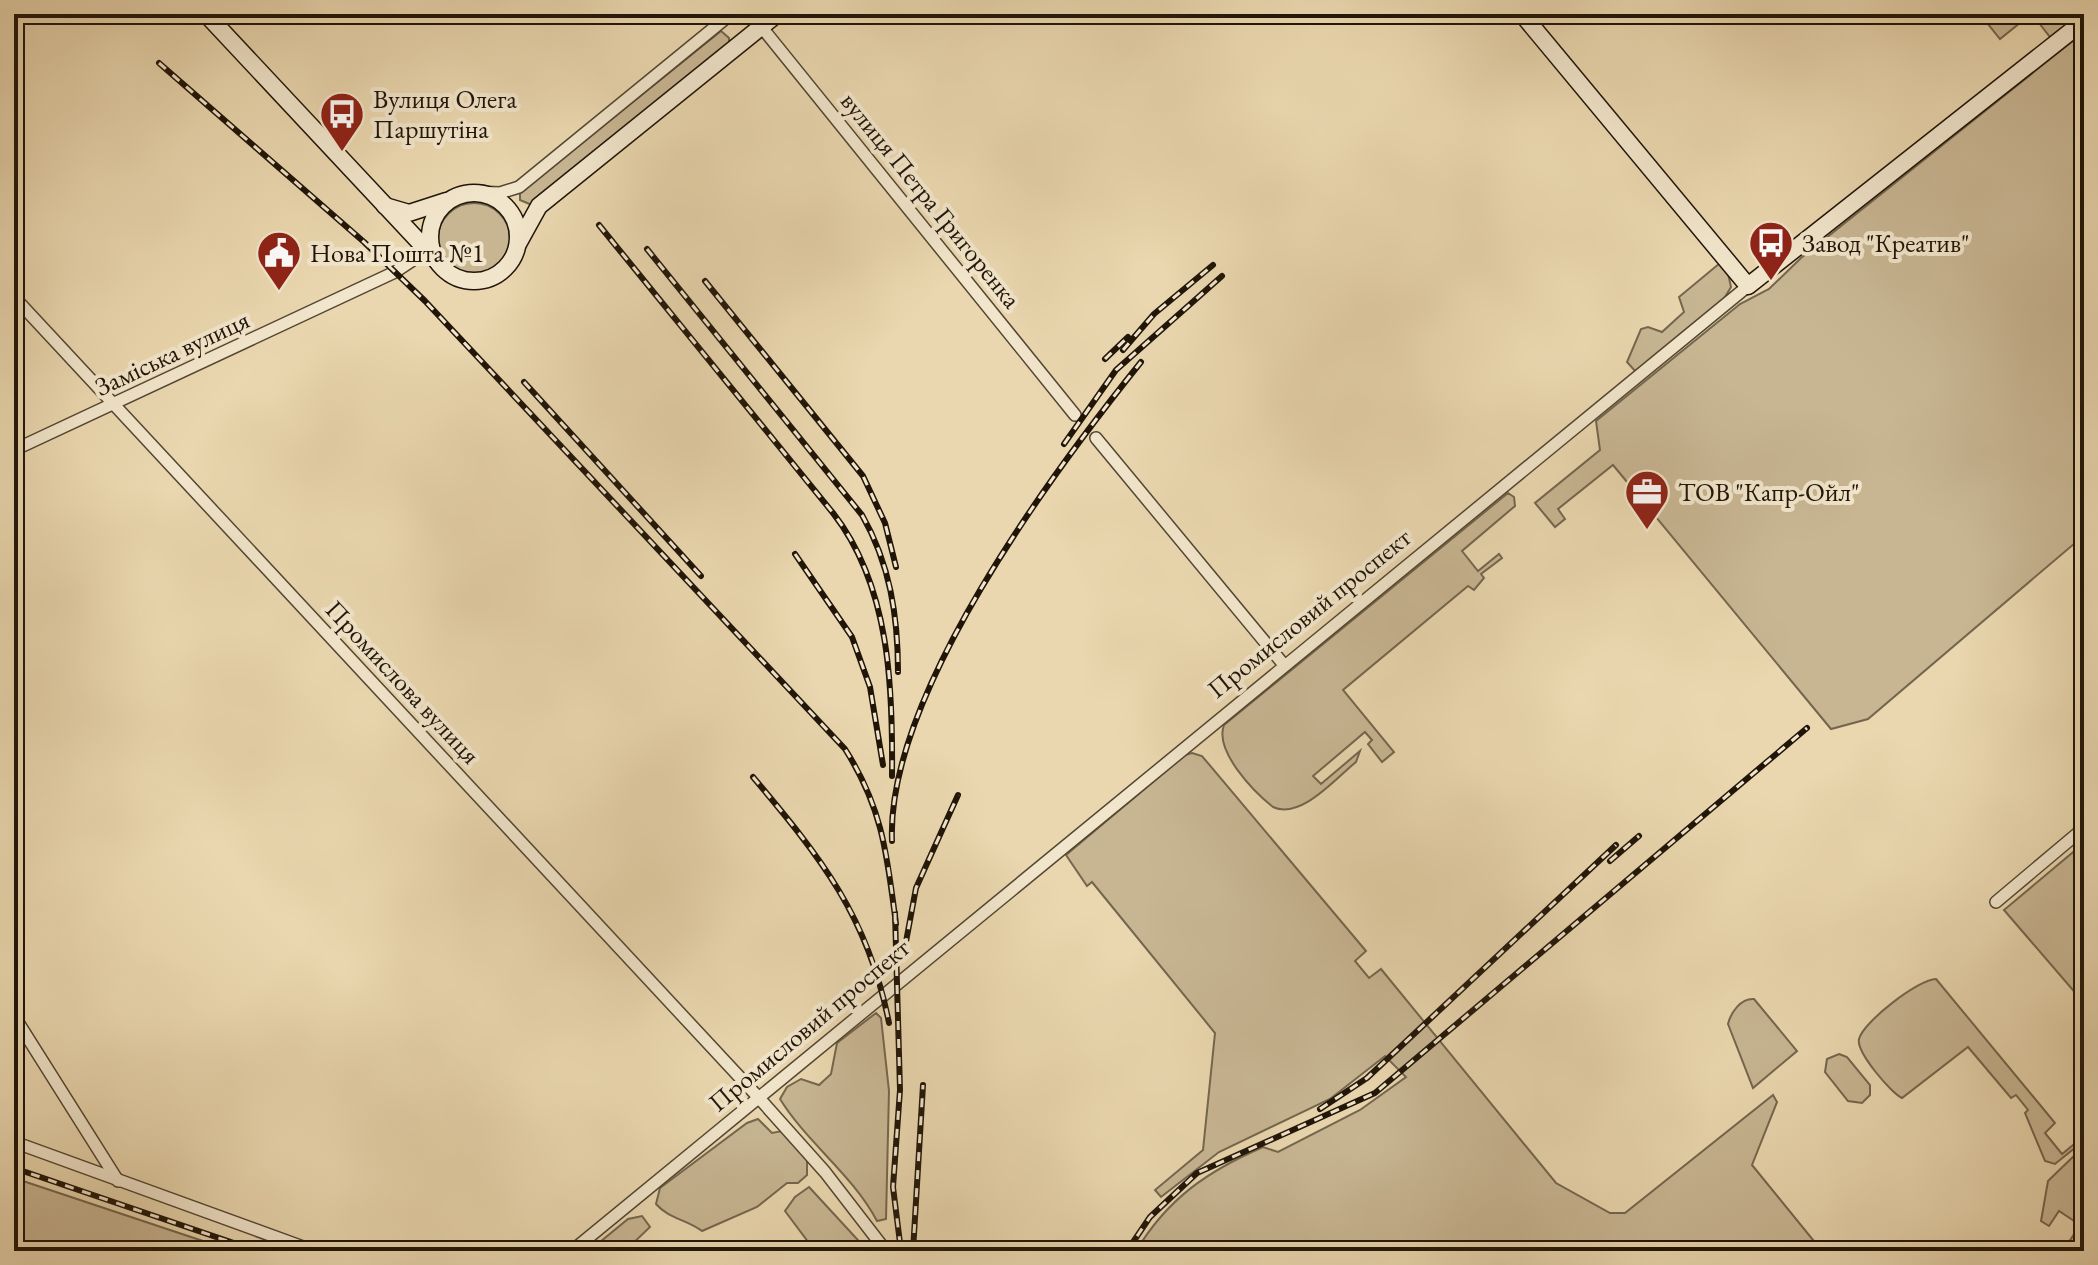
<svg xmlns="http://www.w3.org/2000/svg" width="2098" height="1265" viewBox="0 0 2098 1265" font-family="'EB Garamond',serif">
<rect width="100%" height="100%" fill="#ead7af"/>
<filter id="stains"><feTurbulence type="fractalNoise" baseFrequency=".0025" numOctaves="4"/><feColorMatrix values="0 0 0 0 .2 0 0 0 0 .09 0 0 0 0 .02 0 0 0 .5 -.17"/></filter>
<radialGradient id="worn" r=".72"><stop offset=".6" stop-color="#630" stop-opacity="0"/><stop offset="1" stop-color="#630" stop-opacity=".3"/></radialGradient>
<!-- green -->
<g fill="#c8b693" stroke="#74664e" stroke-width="2">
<path d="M1980 14H2031L2000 39Z"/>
<path d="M2032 14H2080L2050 37Z"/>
<path d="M721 31 729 38V45L532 205 520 200V193Z"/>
<path d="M2084 32V552L2075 543 1868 719 1831 729 1613 465 1558 509 1565 519 1555 527 1535 503 1600 450 1596 421 1740 304 1769 289 1801 258Z"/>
<circle cx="474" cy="239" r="36"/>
<path d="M1720 263 1727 269 1731 287 1722 302 1647 363 1635 371 1627 362 1641 329 1648 327 1662 332 1684 312 1679 297Z"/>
<path d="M1508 493 1514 497 1515 506 1462 551 1478 571 1499 554 1502 558 1481 574 1484 578 1474 590 1468 586 1343 690 1394 752 1382 762 1368 744 1372 740 1365 732 1313 776 1321 784 1360 751 1356 762C1336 778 1301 820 1273 807 1254 792 1214 751 1224 725Z"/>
<path d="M1192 753 1202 756 1366 951 1355 961 1369 978 1381 969 1556 1183 1610 1213H1625L1773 1095 1777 1102 1752 1165 1822 1251H1136C1168 1198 1208 1171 1263 1147L1278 1152 1360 1110 1406 1077 1385 1056 1330 1099 1219 1152 1161 1197 1155 1190 1203 1150 1215 1033 1092 882 1087 886 1066 855 1185 755Z"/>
<path d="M2084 843V1003L2004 910Z"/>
<path d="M1936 979 2055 1123 2045 1133 2062 1154 2073 1145 2076 1147 2055 1164 2045 1161 2025 1113 2028 1110 2016 1095 2011 1098 1968 1047 1902 1098C1891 1093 1856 1052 1859 1039 1863 1022 1919 979 1936 979Z"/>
<path d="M1754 999 1797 1051 1753 1088 1728 1024C1731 1012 1741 998 1754 999Z"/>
<path d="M876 1013 881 1018 889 1091 886 1219 877 1221C852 1174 808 1144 780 1099L787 1087 801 1079 819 1085 831 1074 837 1043Z"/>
<path d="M1839 1054 1847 1057 1870 1085V1095L1862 1103 1848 1101 1825 1072 1827 1059Z"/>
<path d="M758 1119 772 1133 782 1131 807 1159V1175L798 1183H787L757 1207 702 1231C686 1219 669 1219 656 1204L660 1188 747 1123Z"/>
<path d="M2079 1151 2084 1157V1187L2075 1195 2084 1210V1251H2063L2080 1225 2059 1211 2049 1226 2041 1221 2048 1181Z"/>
<path d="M14 1178 233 1251H14Z"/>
<path d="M809 1187 868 1251H815L785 1211 795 1197Z"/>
<path d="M642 1216 650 1227 625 1251H589L628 1219Z"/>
</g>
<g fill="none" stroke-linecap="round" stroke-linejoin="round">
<!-- street casing -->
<g stroke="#524632" stroke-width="14">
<g id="street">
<path d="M751 14 1075 415"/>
<path d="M475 192 500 193 519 187 731 14"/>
<path d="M14 297 759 1098 825 1172 886 1251"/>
<path d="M1096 438 1284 665"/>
<path d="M14 450 395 272 431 248"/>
<path d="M1996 902 2084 828"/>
<path d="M14 1016 118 1181"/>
<path d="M14 1142 314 1251"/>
<path d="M572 1251 1748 286"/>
</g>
</g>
<!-- secondary casing -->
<g stroke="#201508" stroke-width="19">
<g id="secondary">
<path d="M206 14 438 262"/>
<path d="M1522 14 1748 286 2084 21"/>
<circle cx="474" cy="237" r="44"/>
<path d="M385 206 409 213 446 201"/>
<path d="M518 244 539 206 777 14"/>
</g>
</g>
<!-- street -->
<use href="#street" stroke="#f1e5cb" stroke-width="11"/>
<!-- secondary -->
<use href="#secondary" stroke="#f1e5cb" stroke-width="16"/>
<!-- rail casing -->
<g stroke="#201508" stroke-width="6">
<g id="rail">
<path d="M159 63 364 242 425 301 845 749C883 809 887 855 896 924"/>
<path d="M599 225 833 513C890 586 893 687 892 776"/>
<path d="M647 249 862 515C890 564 898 616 898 672"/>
<path d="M705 281 863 476 885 523 896 567"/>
<path d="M1123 350 1154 314 1213 265"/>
<path d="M1105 359 1128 337"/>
<path d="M524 382 701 576"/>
<path d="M1064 444 1116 370 1222 276"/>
<path d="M795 554 852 637 870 687 883 765"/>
<path d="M753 777C821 858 868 916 889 1023"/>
<path d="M892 841C886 696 1052 473 1141 362"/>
<path d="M1610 861 1639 836"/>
<path d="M895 913 900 1090 893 1187 901 1251"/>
<path d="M905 947 916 888 958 795"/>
<path d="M1320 1109 1367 1078 1616 845"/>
<path d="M14 1168 257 1251"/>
<path d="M913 1251 923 1085"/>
<path d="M1127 1251 1150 1217 1197 1173 1375 1093 1807 728"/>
</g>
</g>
<!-- rail -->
<use href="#rail" stroke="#f1e5cb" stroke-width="3" stroke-dasharray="9" stroke-linecap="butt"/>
</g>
<!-- icons -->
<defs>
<g id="bus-pin" transform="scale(2.3)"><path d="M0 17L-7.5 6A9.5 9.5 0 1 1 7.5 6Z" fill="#8f2418" stroke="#f1e5cb"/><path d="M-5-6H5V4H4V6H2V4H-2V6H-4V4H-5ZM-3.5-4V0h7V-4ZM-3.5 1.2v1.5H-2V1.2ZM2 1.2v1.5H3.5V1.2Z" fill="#fff"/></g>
<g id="civic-pin" transform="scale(2.3)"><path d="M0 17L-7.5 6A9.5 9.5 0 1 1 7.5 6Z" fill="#8f2418" stroke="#f1e5cb"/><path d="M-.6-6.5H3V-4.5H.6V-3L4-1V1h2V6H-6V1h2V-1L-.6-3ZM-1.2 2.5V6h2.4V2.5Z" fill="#fff"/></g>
<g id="office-pin" transform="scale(2.3)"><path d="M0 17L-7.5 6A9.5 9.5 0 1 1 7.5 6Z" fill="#8f2418" stroke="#f1e5cb"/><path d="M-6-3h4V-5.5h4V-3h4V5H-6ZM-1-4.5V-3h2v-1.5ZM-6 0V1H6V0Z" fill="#fff"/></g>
</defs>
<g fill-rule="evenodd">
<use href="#bus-pin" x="342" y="114"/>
<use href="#bus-pin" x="1771" y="243"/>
<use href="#civic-pin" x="279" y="253"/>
<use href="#office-pin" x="1647" y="492"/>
</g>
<g text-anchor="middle" stroke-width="8" stroke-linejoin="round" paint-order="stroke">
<!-- poi labels -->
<g font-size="26" fill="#201508" stroke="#f1e5cb" text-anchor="start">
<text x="373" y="108">Вулиця Олега<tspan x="373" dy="30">Паршутіна</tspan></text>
<text x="1802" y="252">Завод "Креатив"</text>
<text x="310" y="262">Нова Пошта №1</text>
<text x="1678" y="501">ТОВ "Капр-Ойл"</text>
</g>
<!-- street labels -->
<g font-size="26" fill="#201508" stroke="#f1e5cb">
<text transform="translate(931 200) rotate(51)" y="9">вулиця Петра Григоренка</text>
<text transform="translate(172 353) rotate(-25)" y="9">Заміська вулиця</text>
<text transform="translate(1309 613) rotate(-39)" y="9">Промисловий проспект</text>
<text transform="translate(403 682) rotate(47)" y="9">Промислова вулиця</text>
<text transform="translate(809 1025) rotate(-40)" y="9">Промисловий проспект</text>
</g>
</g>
<!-- margin -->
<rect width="2098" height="1265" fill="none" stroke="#ead7af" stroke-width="48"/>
<rect x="16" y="16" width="2066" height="1233" fill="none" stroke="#201508" stroke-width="4"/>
<rect x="24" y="24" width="2050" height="1217" fill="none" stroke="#201508" stroke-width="2"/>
<rect width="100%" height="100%" filter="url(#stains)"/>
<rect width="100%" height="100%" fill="url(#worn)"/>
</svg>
